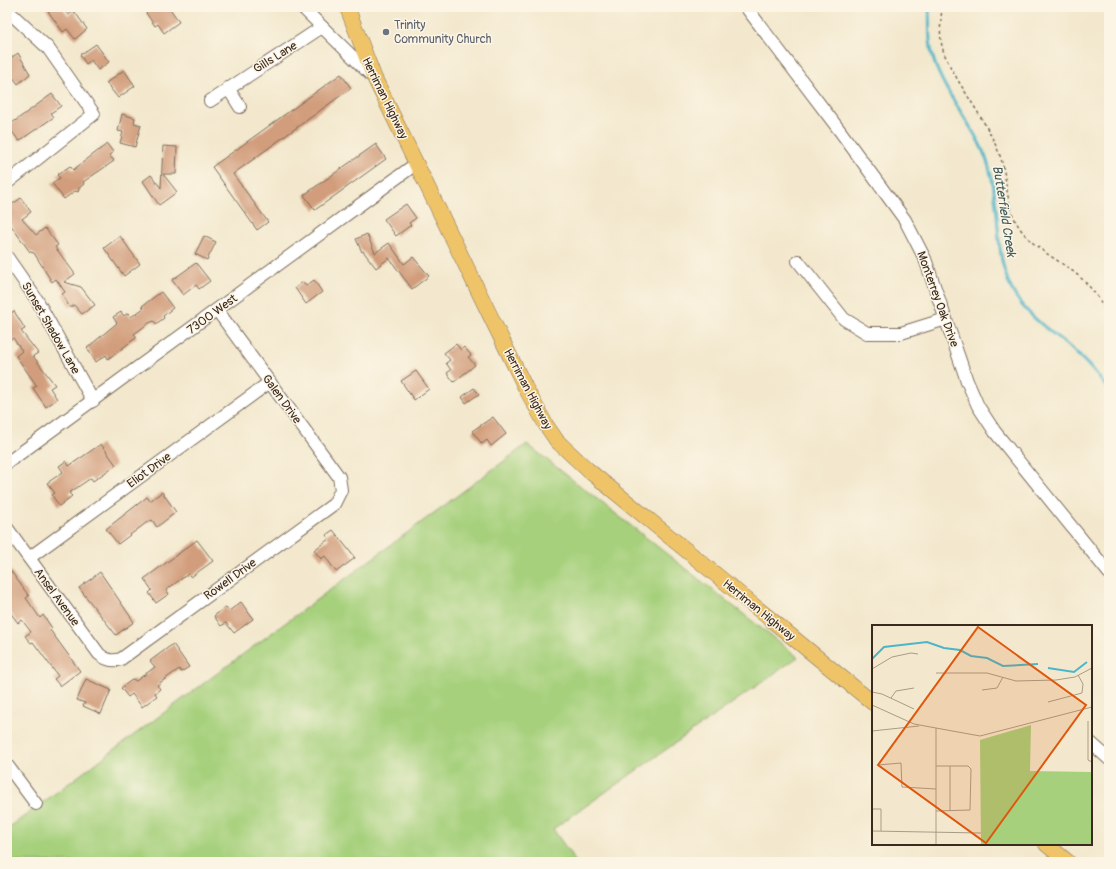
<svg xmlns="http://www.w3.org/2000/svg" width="1116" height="869" viewBox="0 0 1116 869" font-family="Pangolin,sans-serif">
<rect width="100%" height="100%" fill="#fcf5e5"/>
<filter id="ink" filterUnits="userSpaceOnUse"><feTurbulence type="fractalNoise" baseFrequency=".025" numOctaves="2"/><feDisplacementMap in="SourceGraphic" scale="8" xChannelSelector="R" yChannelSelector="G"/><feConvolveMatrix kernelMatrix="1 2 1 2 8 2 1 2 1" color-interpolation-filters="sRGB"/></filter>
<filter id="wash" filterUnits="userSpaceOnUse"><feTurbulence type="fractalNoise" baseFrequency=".012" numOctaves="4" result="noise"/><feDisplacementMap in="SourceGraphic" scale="16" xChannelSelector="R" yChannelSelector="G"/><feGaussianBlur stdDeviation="0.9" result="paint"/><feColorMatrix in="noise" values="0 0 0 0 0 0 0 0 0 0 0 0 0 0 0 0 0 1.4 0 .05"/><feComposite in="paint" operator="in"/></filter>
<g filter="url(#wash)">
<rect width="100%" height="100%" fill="#f3e8cd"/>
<!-- green -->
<path fill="#a6d07c" stroke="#707d4d" d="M527 444 798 657 553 829 576 862H7V829Z"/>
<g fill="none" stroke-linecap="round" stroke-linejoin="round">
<!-- stream -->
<path stroke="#4bb5c9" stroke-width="3" d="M929 7C930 25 928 43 934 61 947 100 980 131 990 171 1002 212 992 259 1016 297 1028 315 1045 327 1062 341 1080 355 1096 372 1109 391"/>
</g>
<g id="blocks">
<!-- building -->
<g fill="#d29d7b">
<path d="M45 7H62L68 15 74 11 87 29 75 39 67 29 63 32Z"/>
<path d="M155 7H169L179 22 164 33 158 24 155 26 146 13Z"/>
<path d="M96 44 109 62 98 70 91 60 86 64 80 55Z"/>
<path d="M18 53 30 74 18 84 7 69V61Z"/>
<path d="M124 70 135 86 118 98 106 83Z"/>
<path d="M341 74 351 88 233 174 268 222 257 230 212 167Z"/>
<path d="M52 94 61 106 51 113 54 117 19 141 8 126Z"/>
<path d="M122 114 135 118 134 123 141 125 135 147 120 143 123 132 118 131Z"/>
<path d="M107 144 113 152 109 155 114 161 83 182 84 184 79 188 78 192 75 191 64 199 52 183 60 178 57 175 70 166 73 170Z"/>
<path d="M376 144 386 159 315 210 304 195Z"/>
<path d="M163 146 177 147 176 174H163L177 192 159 205 143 181 151 175 161 188Z"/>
<path d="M21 198 31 212 22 219 36 235 45 228 58 245 55 247 75 274 64 282 81 287 95 305 82 314 74 305 70 308 62 294 65 292 56 279 52 282 34 253 30 252 7 220V208Z"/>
<path d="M406 204 416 218 409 223 411 225 396 236 384 219Z"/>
<path d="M367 234 375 253 389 243 404 264 413 257 429 276 412 289 389 258 376 268 363 251 362 252 356 239Z"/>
<path d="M120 236 140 264 124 276 104 248Z"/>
<path d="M204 236 216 242 207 260 195 254Z"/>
<path d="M196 263 210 281 199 289 196 285 183 295 172 280Z"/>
<path d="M314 280 322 292 306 304 295 288 303 282 306 286Z"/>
<path d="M161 292 173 308 163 316 164 318 156 324 154 321 149 323 134 334 137 337 108 359 106 355 96 362 87 348 117 323 113 317 121 312 124 316 128 313 131 317 144 308 142 306Z"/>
<path d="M14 311 25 329 21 331 38 353 33 356 55 385 50 388 57 399 46 407 33 388 37 386 16 356 22 351 13 338 7 342V316Z"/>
<path d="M456 344 461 350 464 347 471 355 468 357 475 365 454 382 447 373 451 370 446 363 450 360 444 353Z"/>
<path d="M416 371 429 389 414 400 401 381Z"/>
<path d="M474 388 479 394 466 403 462 397Z"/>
<path d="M493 417 506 434 491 446 487 440 482 444 472 431Z"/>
<path d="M101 444 116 465 93 481 91 478 69 493 72 496 59 506 52 495 55 493 47 483 63 472 59 466 66 461 69 466Z"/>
<path d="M162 492 176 512 157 527 152 520 146 523 118 544 106 529 147 497 150 501Z"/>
<path d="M333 530 355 558 336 572 325 556 321 559 314 550 329 539 326 535Z"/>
<path d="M197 540 213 561 191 577 188 574 166 590 169 594 156 603 149 593 152 590 144 579Z"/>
<path d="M7 566 29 596 26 598 40 618 43 615 52 628 50 630 80 671 60 686 54 679 58 676 33 642 31 643 25 636 31 632 22 620 18 623 7 608Z"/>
<path d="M100 572 134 622 116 635 79 588Z"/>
<path d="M241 602 253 619 234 633 226 623 221 626 214 616 226 607 229 611Z"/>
<path d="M173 644 189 667 181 672 179 669 157 685 160 689 155 693 157 696 142 707 132 694 128 697 121 688 133 679 136 681 155 667 150 661Z"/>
<path d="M86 679 111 690 101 714 83 706 85 703 77 700Z"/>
</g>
</g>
</g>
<g filter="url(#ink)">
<use href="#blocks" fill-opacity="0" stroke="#7b6c5b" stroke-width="1"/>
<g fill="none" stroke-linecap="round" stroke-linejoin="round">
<!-- minor casing -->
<g stroke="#7b6c5b" stroke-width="14">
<g id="minor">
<path d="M302 7 372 76"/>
<path d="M746 7 840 131 905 220 925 259 967 381 978 406 995 432 1109 573"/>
<path d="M7 10 48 48 94 114 7 183"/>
<path d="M228 88 240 107"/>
<path d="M210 101 322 27"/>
<path d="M7 257 37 300 93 401"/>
<path d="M798 261 844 319 867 333H901L946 319"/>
<path d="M7 463 417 163"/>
<path d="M7 528 99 654C106 660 112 662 121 659L334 504 341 490 339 477 217 310"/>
<path d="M29 558 270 382"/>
<path d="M1091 743 1109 759"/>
<path d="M7 765 36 804"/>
</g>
</g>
<!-- major casing -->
<g stroke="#7b6c5b" stroke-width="16">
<g id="major">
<path d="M347 7 374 77 525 387 546 425 557 441 588 470 873 703"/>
<path d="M1046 844 1068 862"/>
</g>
</g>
<!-- path -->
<path stroke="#7b6c5b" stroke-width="1.5" stroke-dasharray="3 3" stroke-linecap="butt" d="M942 7C941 20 939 33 942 46 945 59 953 71 959 82 973 105 989 128 999 153 1009 179 1004 208 1022 231 1034 247 1051 256 1067 267 1086 280 1099 296 1109 317"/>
<!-- minor -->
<use href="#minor" stroke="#fff" stroke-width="12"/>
<!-- major -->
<use href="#major" stroke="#efc469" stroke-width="15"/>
</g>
</g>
<!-- markers -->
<circle fill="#6b7280" stroke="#fcf5e5" stroke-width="1.5" cx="386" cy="32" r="4"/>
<g text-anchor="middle" stroke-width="3" stroke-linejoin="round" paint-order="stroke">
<!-- worship labels -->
<g font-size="12" fill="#5b616d" stroke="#fcf5e5" text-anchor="start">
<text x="394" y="29">Trinity<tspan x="394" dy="14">Community Church</tspan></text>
</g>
<!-- street labels -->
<g font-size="12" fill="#3b2a1e" stroke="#fcf5e5">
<text transform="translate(275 57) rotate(-32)" y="4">Gills Lane</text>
<text transform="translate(385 98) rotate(64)" y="4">Herriman Highway</text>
<text transform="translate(938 299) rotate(70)" y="4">Monterrey Oak Drive</text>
<text transform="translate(212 314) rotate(-36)" y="4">7300 West</text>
<text transform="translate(51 328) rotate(60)" y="4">Sunset Shadow Lane</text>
<text transform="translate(528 389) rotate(62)" y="4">Herriman Highway</text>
<text transform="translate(282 399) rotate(54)" y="4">Galen Drive</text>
<text transform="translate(149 470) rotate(-36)" y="4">Eliot Drive</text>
<text transform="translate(230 579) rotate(-36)" y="4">Rowell Drive</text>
<text transform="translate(57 597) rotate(54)" y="4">Ansel Avenue</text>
<text transform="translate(759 610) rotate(39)" y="4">Herriman Highway</text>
</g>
<!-- water labels -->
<g font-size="13" font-style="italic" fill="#415b5a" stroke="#fcf5e5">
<text transform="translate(1005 211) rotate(81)" y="5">Butterfield Creek</text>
</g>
</g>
<!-- overview -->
<g transform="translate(872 625)">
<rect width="220" height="220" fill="#f3e8cd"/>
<path d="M159 100 158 146 220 147V220H109L108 115Z" fill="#a6d07c"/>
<path fill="none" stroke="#4bb5c9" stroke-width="2" d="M0 34 12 22 55 17 72 23 88 25 99 31 115 33 131 41 166 39M176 43 202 47 215 37"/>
<path fill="none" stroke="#a99c87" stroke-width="1" d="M0 44 20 32 39 28 46 29M64 48H115L144 56 184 55 203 52 220 43M110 65 125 63 131 52M0 67 10 69 42 84M19 73 24 66 42 63M176 77 210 68 211 59 206 50M0 80 42 99 108 111 220 82M216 96V135L220 137M64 103V220M0 106 47 101M6 140 29 138 30 162 64 164M64 141H96L99 144 98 185 64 186M78 141V186M0 184H9V206M0 206 109 208"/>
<path fill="#df570d" fill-opacity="0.15" stroke="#df570d" stroke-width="2" d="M106 2 214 80 114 218 6 140Z"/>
<rect width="220" height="220" fill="none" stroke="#3b2a1e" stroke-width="2"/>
</g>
<!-- margin -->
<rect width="1116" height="869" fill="none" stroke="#fcf5e5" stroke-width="24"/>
</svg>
